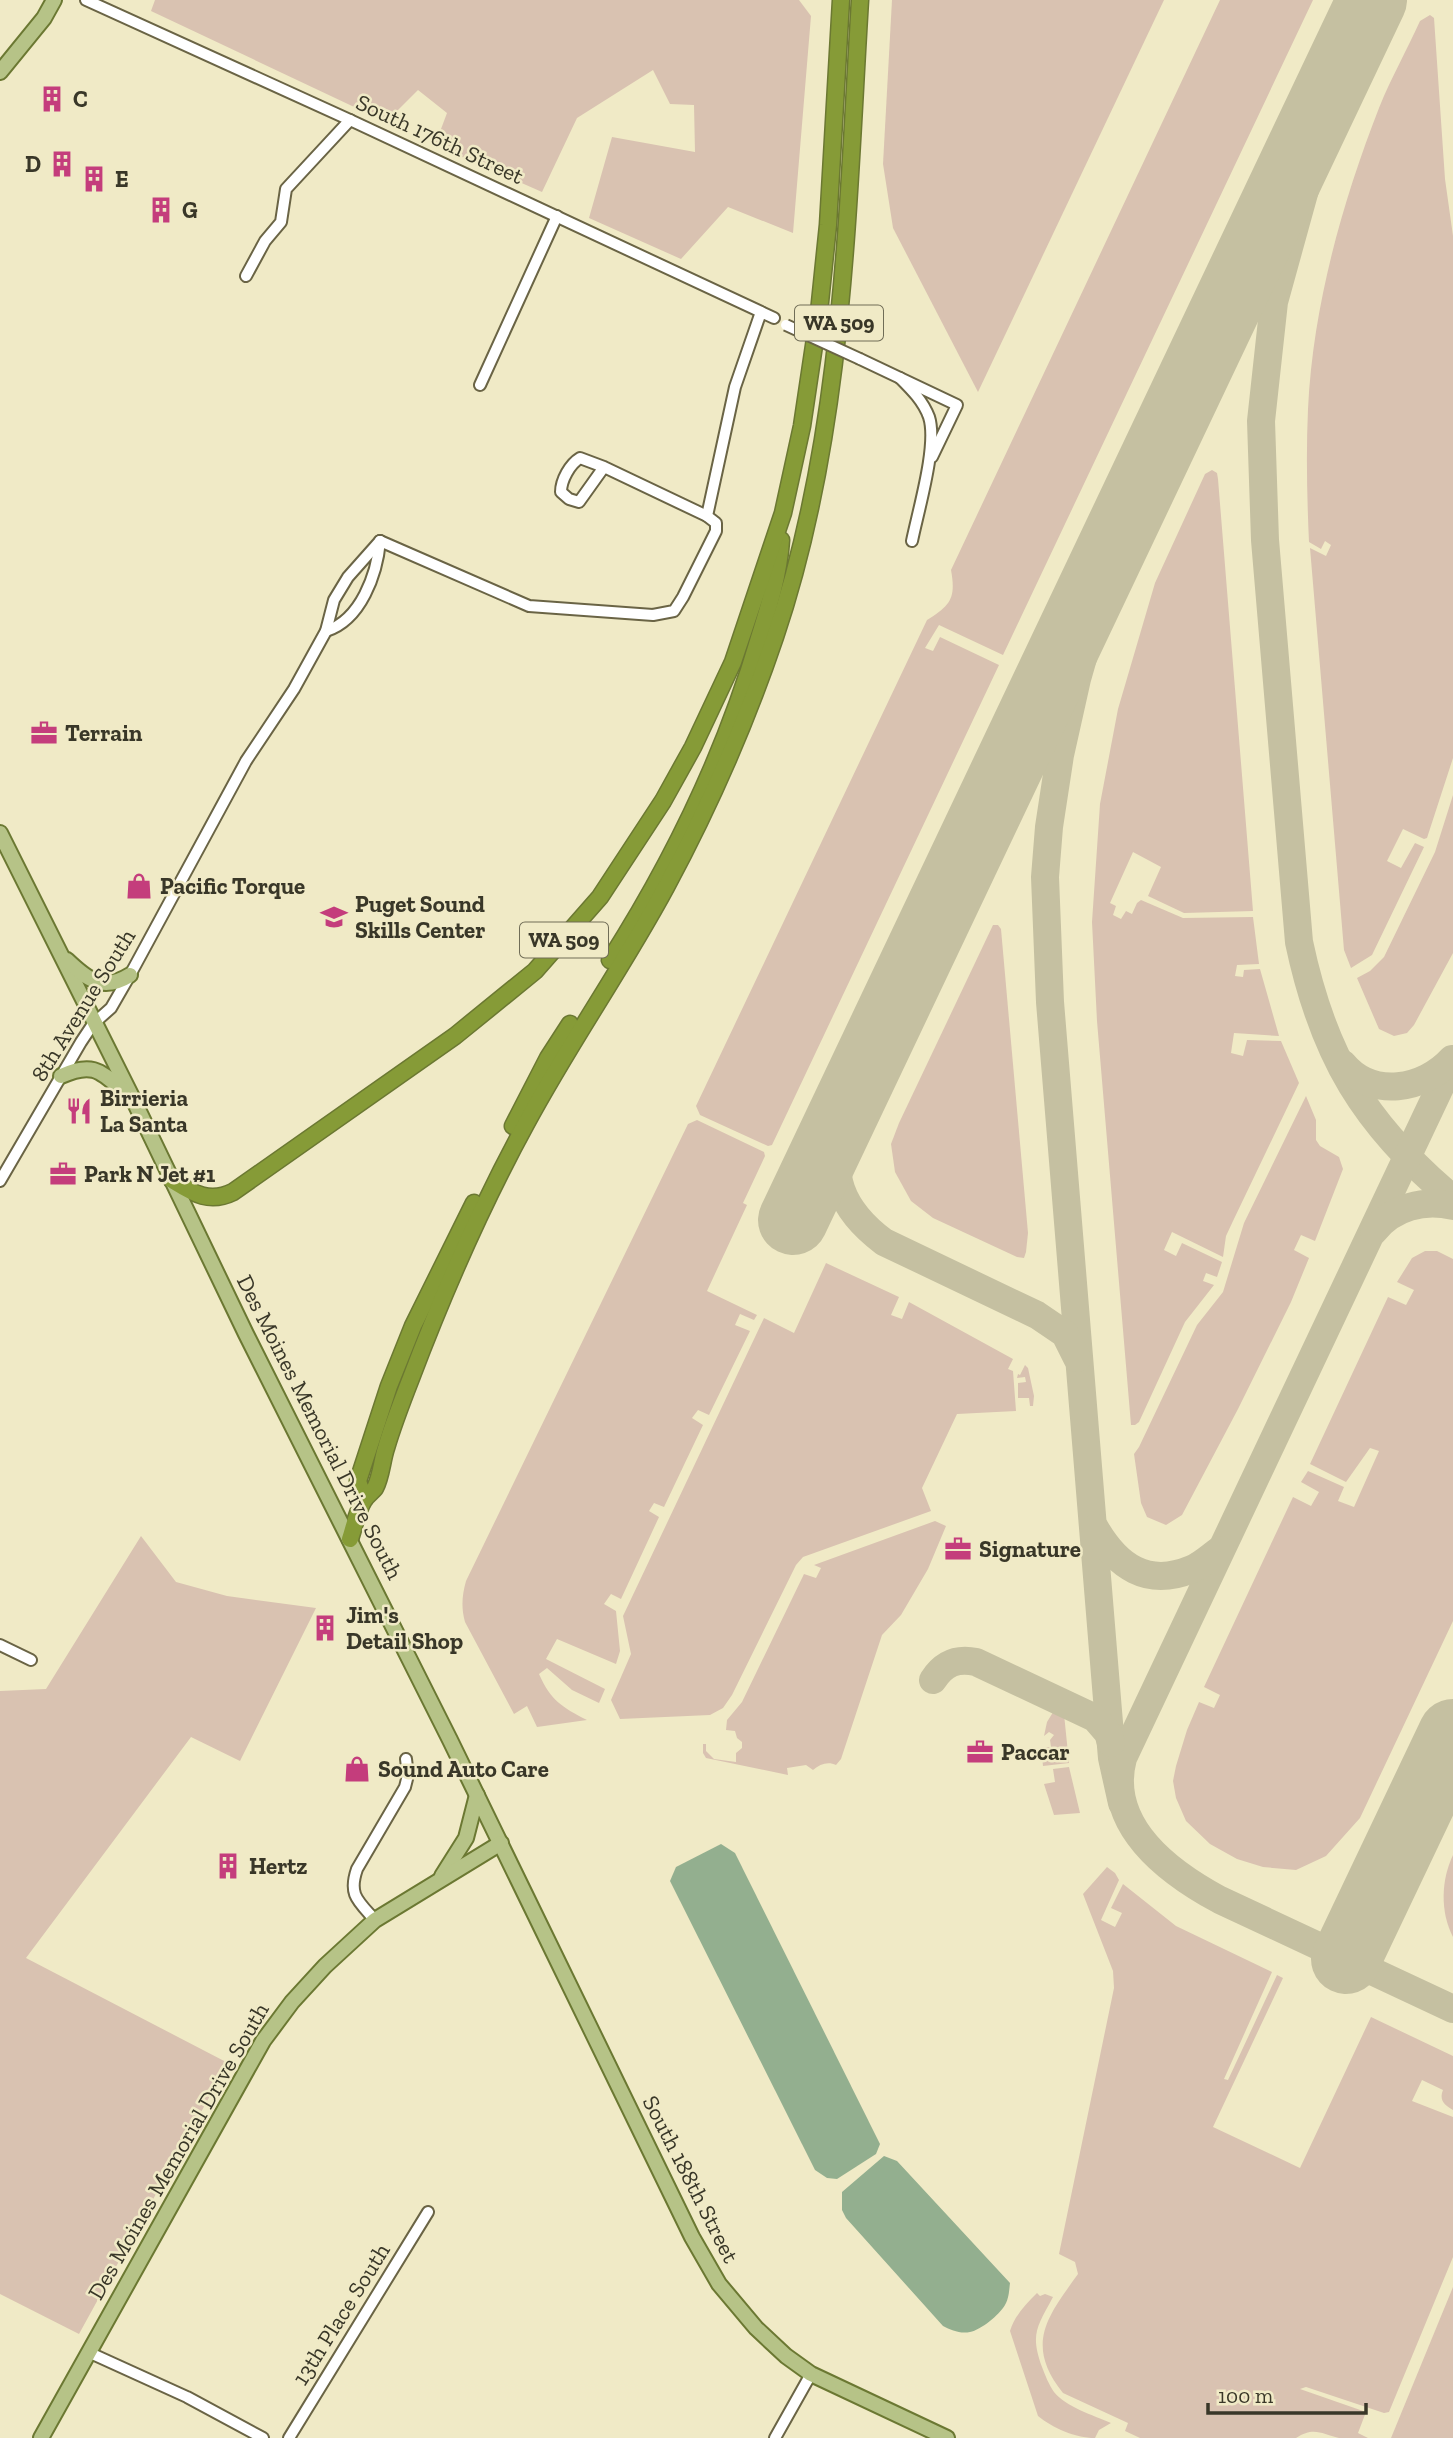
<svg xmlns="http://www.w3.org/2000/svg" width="1453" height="2438" viewBox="0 0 1453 2438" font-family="'Zilla Slab',serif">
<rect width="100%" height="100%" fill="#f0eac6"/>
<!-- green -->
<g fill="#d9c2b1">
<path d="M155 0H799L811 16 793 233 728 207 681 259 589 218 612 137 695 152 694 105 670 104 653 70 577 118 542 192 435 145 447 113 418 90 386 122 151 11Z"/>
<path d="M892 0H1164L978 392 893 228 883 164Z"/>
<path d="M1220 0H1313L1003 655 939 625 925 648 933 651 940 637 999 665 772 1145 768 1146 700 1115 696 1106 927 620C951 605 956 598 951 570Z"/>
<path d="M1430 15 1434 18 1445 179 1453 236V758L1427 838 1424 839 1403 829 1387 861 1401 868 1415 843 1424 847 1372 955 1351 968 1344 950 1310 548 1326 556 1331 545 1325 541 1321 549 1309 542C1307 498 1306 453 1308 409 1313 306 1342 203 1379 108 1391 78 1407 50 1420 21Z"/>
<path d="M1212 470 1217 473 1218 479 1253 911 1184 913 1148 896 1161 867 1133 852 1110 903 1116 906 1113 915 1121 919 1126 911 1132 914 1137 903 1141 900 1183 918 1253 917 1259 964 1237 965 1235 976 1243 977 1244 970 1260 969 1279 1036 1234 1033 1231 1053 1243 1056 1247 1040 1281 1041 1299 1083 1233 1221 1226 1236 1223 1257 1172 1232 1164 1250 1176 1256 1182 1243 1222 1262 1217 1277 1206 1273 1203 1281 1214 1285 1185 1322 1139 1422 1135 1425H1131L1097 1021 1092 922 1100 804 1118 709 1155 583 1205 474Z"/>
<path d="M1453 795V953L1414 1025 1407 1033 1394 1036 1379 1029 1357 978 1370 971 1384 957 1435 852Z"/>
<path d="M993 925H998L1001 929 1028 1233 1026 1252 1024 1258 1017 1257 933 1218 911 1201 895 1172 891 1144 899 1123Z"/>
<path d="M1306 1096 1316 1120V1140L1320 1146 1339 1157 1343 1169 1315 1241 1301 1235 1294 1250 1309 1258 1291 1302 1238 1409 1182 1515 1166 1525 1147 1517 1141 1503 1134 1454 1139 1447 1197 1325 1223 1292 1244 1223Z"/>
<path d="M697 1120 764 1152 765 1156 743 1203 747 1205 707 1291 757 1315 754 1320 740 1314 735 1325 750 1331 709 1415 698 1410 692 1418 703 1425 664 1507 654 1503 649 1511 659 1517 621 1599 611 1594 604 1604 616 1611 620 1651 616 1664 557 1639 546 1659 605 1689 599 1703 572 1690 547 1668 539 1674C551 1701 562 1707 587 1720L537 1727 527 1706 514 1714 465 1622C461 1607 462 1596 466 1581L688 1124Z"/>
<path d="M1425 1251H1437L1453 1259V1621L1360 1818 1326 1856 1296 1870 1263 1867 1237 1859 1210 1844 1186 1821 1176 1798 1173 1781 1176 1766 1187 1730 1199 1702 1214 1708 1220 1695 1204 1687 1293 1497 1311 1506 1319 1492 1301 1482 1308 1471 1344 1487 1338 1501 1354 1507 1379 1451 1370 1448 1346 1482 1310 1464 1388 1297 1406 1305 1414 1290 1397 1282 1412 1258Z"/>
<path d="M826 1263 899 1297 891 1315 902 1319 909 1302 1013 1359 1008 1369 1013 1371 1016 1411 957 1414 922 1488 931 1511 803 1557 796 1565 732 1695 723 1708 710 1715 620 1719 611 1700 631 1654 623 1616 764 1318 794 1333Z"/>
<path d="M1025 1365 1028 1368 1034 1396 1033 1406H1030L1029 1398H1018V1383L1026 1382 1025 1377 1017 1378 1018 1374 1020 1375Z"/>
<path d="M935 1521 946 1526 928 1569 901 1615 882 1635 841 1759 836 1765C828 1761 820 1764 813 1770L806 1765 787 1768 788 1775 706 1758 703 1753V1744H706V1751L714 1759 736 1762V1753L742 1748V1742L737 1738 735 1731 726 1730 727 1720 742 1702 804 1574 816 1578 821 1568 814 1565Z"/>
<path d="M141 1536 176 1582 227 1596 316 1608 240 1761 191 1737 26 1958 228 2063 79 2334 0 2294V1691L46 1689Z"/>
<path d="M1055 1709 1064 1714 1069 1763 1043 1766 1041 1747H1051L1050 1740 1054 1735 1049 1732 1044 1736 1047 1722Z"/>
<path d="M1069 1767 1080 1813 1054 1815 1044 1784 1055 1782 1053 1769Z"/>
<path d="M1453 1855V1937C1440 1912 1441 1880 1453 1855Z"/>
<path d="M1107 1867 1115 1873 1119 1880 1101 1920 1115 1927 1122 1913 1111 1908 1123 1884 1176 1926 1272 1972 1224 2079 1228 2080 1277 1975 1283 1978 1213 2127 1300 2168 1371 2017 1453 2056V2110C1444 2105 1439 2100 1443 2090L1422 2080 1412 2101 1453 2117V2257L1389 2412 1384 2413 1306 2387 1300 2389 1366 2412 1358 2433 1368 2438C1359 2438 1347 2438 1339 2438 1322 2434 1314 2426 1296 2438H1140L1125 2431 1128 2423 1063 2393C1024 2344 1048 2316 1078 2274L1075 2262 1059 2254 1114 1988 1113 1971 1083 1894Z"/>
<path d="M1453 2287V2438H1391Z"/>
<path d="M1037 2293 1040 2296 1045 2294 1053 2297C1037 2327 1030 2334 1042 2367 1045 2375 1049 2385 1054 2392 1066 2407 1093 2415 1111 2423L1099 2430 1095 2438C1075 2438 1053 2428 1038 2416L1010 2331C1015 2315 1026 2304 1037 2293Z"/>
</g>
<!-- water -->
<g fill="#93af8f">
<path d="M721 1844 735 1853 880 2144 876 2154 837 2179 827 2178 815 2170 670 1881 676 1867Z"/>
<path d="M884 2156 897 2161 1010 2283C1009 2291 1009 2298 1005 2305 999 2315 981 2330 970 2332 960 2334 951 2330 943 2326L846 2218 842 2210V2192Z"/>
</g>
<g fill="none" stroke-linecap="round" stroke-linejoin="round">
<!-- taxiway -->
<g stroke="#c5c0a1" stroke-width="28">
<path d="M1356 32 1311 168 1274 302 1261 421 1265 540 1299 942C1323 1056 1364 1124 1453 1199"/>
<path d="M1117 539 1077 679 1060 755 1049 827 1045 877 1050 1002 1108 1711 1112 1758 1122 1803"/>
<path d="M1453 1060 1123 1758C1105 1825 1168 1872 1220 1900L1453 2009"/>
<path d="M1343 1064C1372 1099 1424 1090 1452 1059"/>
<path d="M842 1120C828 1175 840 1209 884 1242L1037 1315 1065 1334 1077 1358"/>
<path d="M1374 1231C1393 1207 1424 1199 1453 1206"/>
<path d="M1095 1528C1117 1566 1147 1588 1192 1569 1202 1565 1211 1556 1220 1550"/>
<path d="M933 1680C944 1663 957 1658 976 1662L1095 1718 1108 1733 1111 1743"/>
</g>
<!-- runway -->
<g stroke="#c5c0a1" stroke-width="70">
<path d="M793 1220 1372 0"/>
<path d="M1346 1959 1453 1734"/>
</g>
<!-- minor casing -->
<g stroke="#6a6445" stroke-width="14">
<g id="minor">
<path d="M86 0 350 120 774 318"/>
<path d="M246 276 265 241 281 222 286 189 350 120"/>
<path d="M860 359 957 405 932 457"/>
<path d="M900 378C912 390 923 401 929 417 938 445 918 511 912 541"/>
<path d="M480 385 557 216"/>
<path d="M604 467 579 502 569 499 561 492C561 480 570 464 580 458L604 467 707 516"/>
<path d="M380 541 529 606 653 615 674 611 683 597 716 531V523L707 516 735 387 761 312"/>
<path d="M326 631C361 620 377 574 380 541"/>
<path d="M0 1181 81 1042 93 1024 111 1008 130 975 246 761 294 689 326 631 334 600 348 577 380 541"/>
<path d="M0 1645 31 1660"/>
<path d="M375 1920C358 1901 348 1895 357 1869L405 1787 408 1775 406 1759"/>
<path d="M88 2352 187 2397 263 2438"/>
<path d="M289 2438 428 2212"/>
<path d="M775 2438 811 2374"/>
</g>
</g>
<!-- major casing -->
<g stroke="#6b7832" stroke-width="18">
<g id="major">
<path d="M0 72 44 18 54 0"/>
<path d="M0 833 133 1099 246 1334 450 1740 692 2237 719 2284 756 2328 786 2356 811 2374 947 2438"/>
<path d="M67 960C88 980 103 992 130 975"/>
<path d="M61 1076C94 1061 101 1072 126 1093"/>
<path d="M442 1876 466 1838 477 1795"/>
<path d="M41 2438 263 2041 292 2002 325 1966 375 1920 501 1843"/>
</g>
</g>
<!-- highway casing -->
<g stroke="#6b7832" stroke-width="19">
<g id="highway">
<path d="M610 960C673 861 726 751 759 638 769 606 779 574 781 540"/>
<path d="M513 1126 548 1058 570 1024"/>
<path d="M172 1180C193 1193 209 1204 233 1192L455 1036 535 971 600 897 663 801 693 747 733 662 783 513 802 426 819 312 828 225 841 0"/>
<path d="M364 1499 358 1481 389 1386 413 1326 474 1203"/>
<path d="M350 1539C354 1527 357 1511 364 1500 367 1495 372 1492 375 1488 381 1477 382 1460 386 1448 393 1424 402 1401 411 1378 444 1291 482 1204 527 1122 570 1042 623 967 666 887 709 807 746 723 775 637 844 433 847 213 860 0"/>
</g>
</g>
<!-- minor -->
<use href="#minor" stroke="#fff" stroke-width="10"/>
<!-- major -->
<use href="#major" stroke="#b6c387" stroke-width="14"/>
<!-- highway -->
<use href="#highway" stroke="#869b37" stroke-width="16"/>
<!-- minor-bridge casing -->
<g stroke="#6a6445" stroke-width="14" stroke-linecap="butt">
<path id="minor-bridge" d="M786 325 860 359"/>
</g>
<!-- minor-bridge -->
<use href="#minor-bridge" stroke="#fff" stroke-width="10"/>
</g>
<!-- icons -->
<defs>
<g id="building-bare" transform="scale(2.1)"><path d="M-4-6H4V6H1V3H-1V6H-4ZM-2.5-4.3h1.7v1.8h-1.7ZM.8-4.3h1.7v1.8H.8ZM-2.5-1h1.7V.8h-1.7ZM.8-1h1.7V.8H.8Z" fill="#c43d7c" stroke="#f0eac6" stroke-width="2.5" paint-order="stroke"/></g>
<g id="office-bare" transform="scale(2.1)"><path d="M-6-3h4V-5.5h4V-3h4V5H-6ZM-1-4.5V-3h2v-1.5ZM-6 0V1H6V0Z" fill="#c43d7c" stroke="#f0eac6" stroke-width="2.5" paint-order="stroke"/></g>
<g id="shop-bare" transform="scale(2.1)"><path d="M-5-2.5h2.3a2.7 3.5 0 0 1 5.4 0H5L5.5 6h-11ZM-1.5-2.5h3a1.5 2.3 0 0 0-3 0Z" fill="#c43d7c" stroke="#f0eac6" stroke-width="2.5" paint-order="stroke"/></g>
<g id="school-bare" transform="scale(2.1)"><path d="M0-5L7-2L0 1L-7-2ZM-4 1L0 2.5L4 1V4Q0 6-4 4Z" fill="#c43d7c" stroke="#f0eac6" stroke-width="2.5" paint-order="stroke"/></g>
<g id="restaurant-bare" transform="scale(2.1)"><path d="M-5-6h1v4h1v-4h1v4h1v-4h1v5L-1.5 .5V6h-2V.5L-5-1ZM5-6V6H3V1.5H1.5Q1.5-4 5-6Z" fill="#c43d7c" stroke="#f0eac6" stroke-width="2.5" paint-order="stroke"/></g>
</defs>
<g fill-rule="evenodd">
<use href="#building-bare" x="52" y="99"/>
<use href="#building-bare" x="62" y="164"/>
<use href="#building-bare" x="94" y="179"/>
<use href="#building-bare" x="161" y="210"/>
<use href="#office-bare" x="44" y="733"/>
<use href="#shop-bare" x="139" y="886"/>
<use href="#school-bare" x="334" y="917"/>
<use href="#restaurant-bare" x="79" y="1111"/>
<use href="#office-bare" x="63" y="1174"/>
<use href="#office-bare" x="958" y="1549"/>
<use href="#building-bare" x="325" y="1628"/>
<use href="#office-bare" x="980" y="1752"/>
<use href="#shop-bare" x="357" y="1769"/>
<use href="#building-bare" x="228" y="1866"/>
</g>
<g text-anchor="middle" stroke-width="5" stroke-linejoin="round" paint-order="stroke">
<!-- shield labels -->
<g fill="#f0eac6" stroke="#706d57" stroke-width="2">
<rect x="795" y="305.5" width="88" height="35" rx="5"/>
<rect x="520" y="922.5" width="88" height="35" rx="5"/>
</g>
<g font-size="21" font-weight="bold" fill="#393728">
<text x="839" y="330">WA 509</text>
<text x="564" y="947">WA 509</text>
</g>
<!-- poi labels -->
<g font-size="23" font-weight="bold" fill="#393728" stroke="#f0eac6" text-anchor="start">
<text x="73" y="107">C</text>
<text x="41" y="172" text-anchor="end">D</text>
<text x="115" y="187">E</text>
<text x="182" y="218">G</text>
<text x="65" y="741">Terrain</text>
<text x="160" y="894">Pacific Torque</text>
<text x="355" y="912">Puget Sound<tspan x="355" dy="26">Skills Center</tspan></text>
<text x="100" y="1106">Birrieria<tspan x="100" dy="26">La Santa</tspan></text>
<text x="84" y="1182">Park N Jet #1</text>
<text x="979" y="1557">Signature</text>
<text x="346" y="1623">Jim's<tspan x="346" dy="26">Detail Shop</tspan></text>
<text x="1001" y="1760">Paccar</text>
<text x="378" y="1777">Sound Auto Care</text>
<text x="249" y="1874">Hertz</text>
</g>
<!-- street labels -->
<g font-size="23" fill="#393728" stroke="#f0eac6">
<text transform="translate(440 139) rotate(25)" y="8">South 176th Street</text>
<text transform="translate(83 1005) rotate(-58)" y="8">8th Avenue South</text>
<text transform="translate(320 1427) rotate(63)" y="8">Des Moines Memorial Drive South</text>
<text transform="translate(178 2151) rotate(-60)" y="8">Des Moines Memorial Drive South</text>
<text transform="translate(691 2179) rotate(63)" y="8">South 188th Street</text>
<text transform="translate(341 2314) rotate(-58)" y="8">13th Place South</text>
</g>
</g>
<!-- scale -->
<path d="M1208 2403v10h158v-10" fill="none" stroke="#393728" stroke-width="3.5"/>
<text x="1218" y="2403" font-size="21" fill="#393728" stroke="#f0eac6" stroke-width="5" paint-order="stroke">100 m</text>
</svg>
